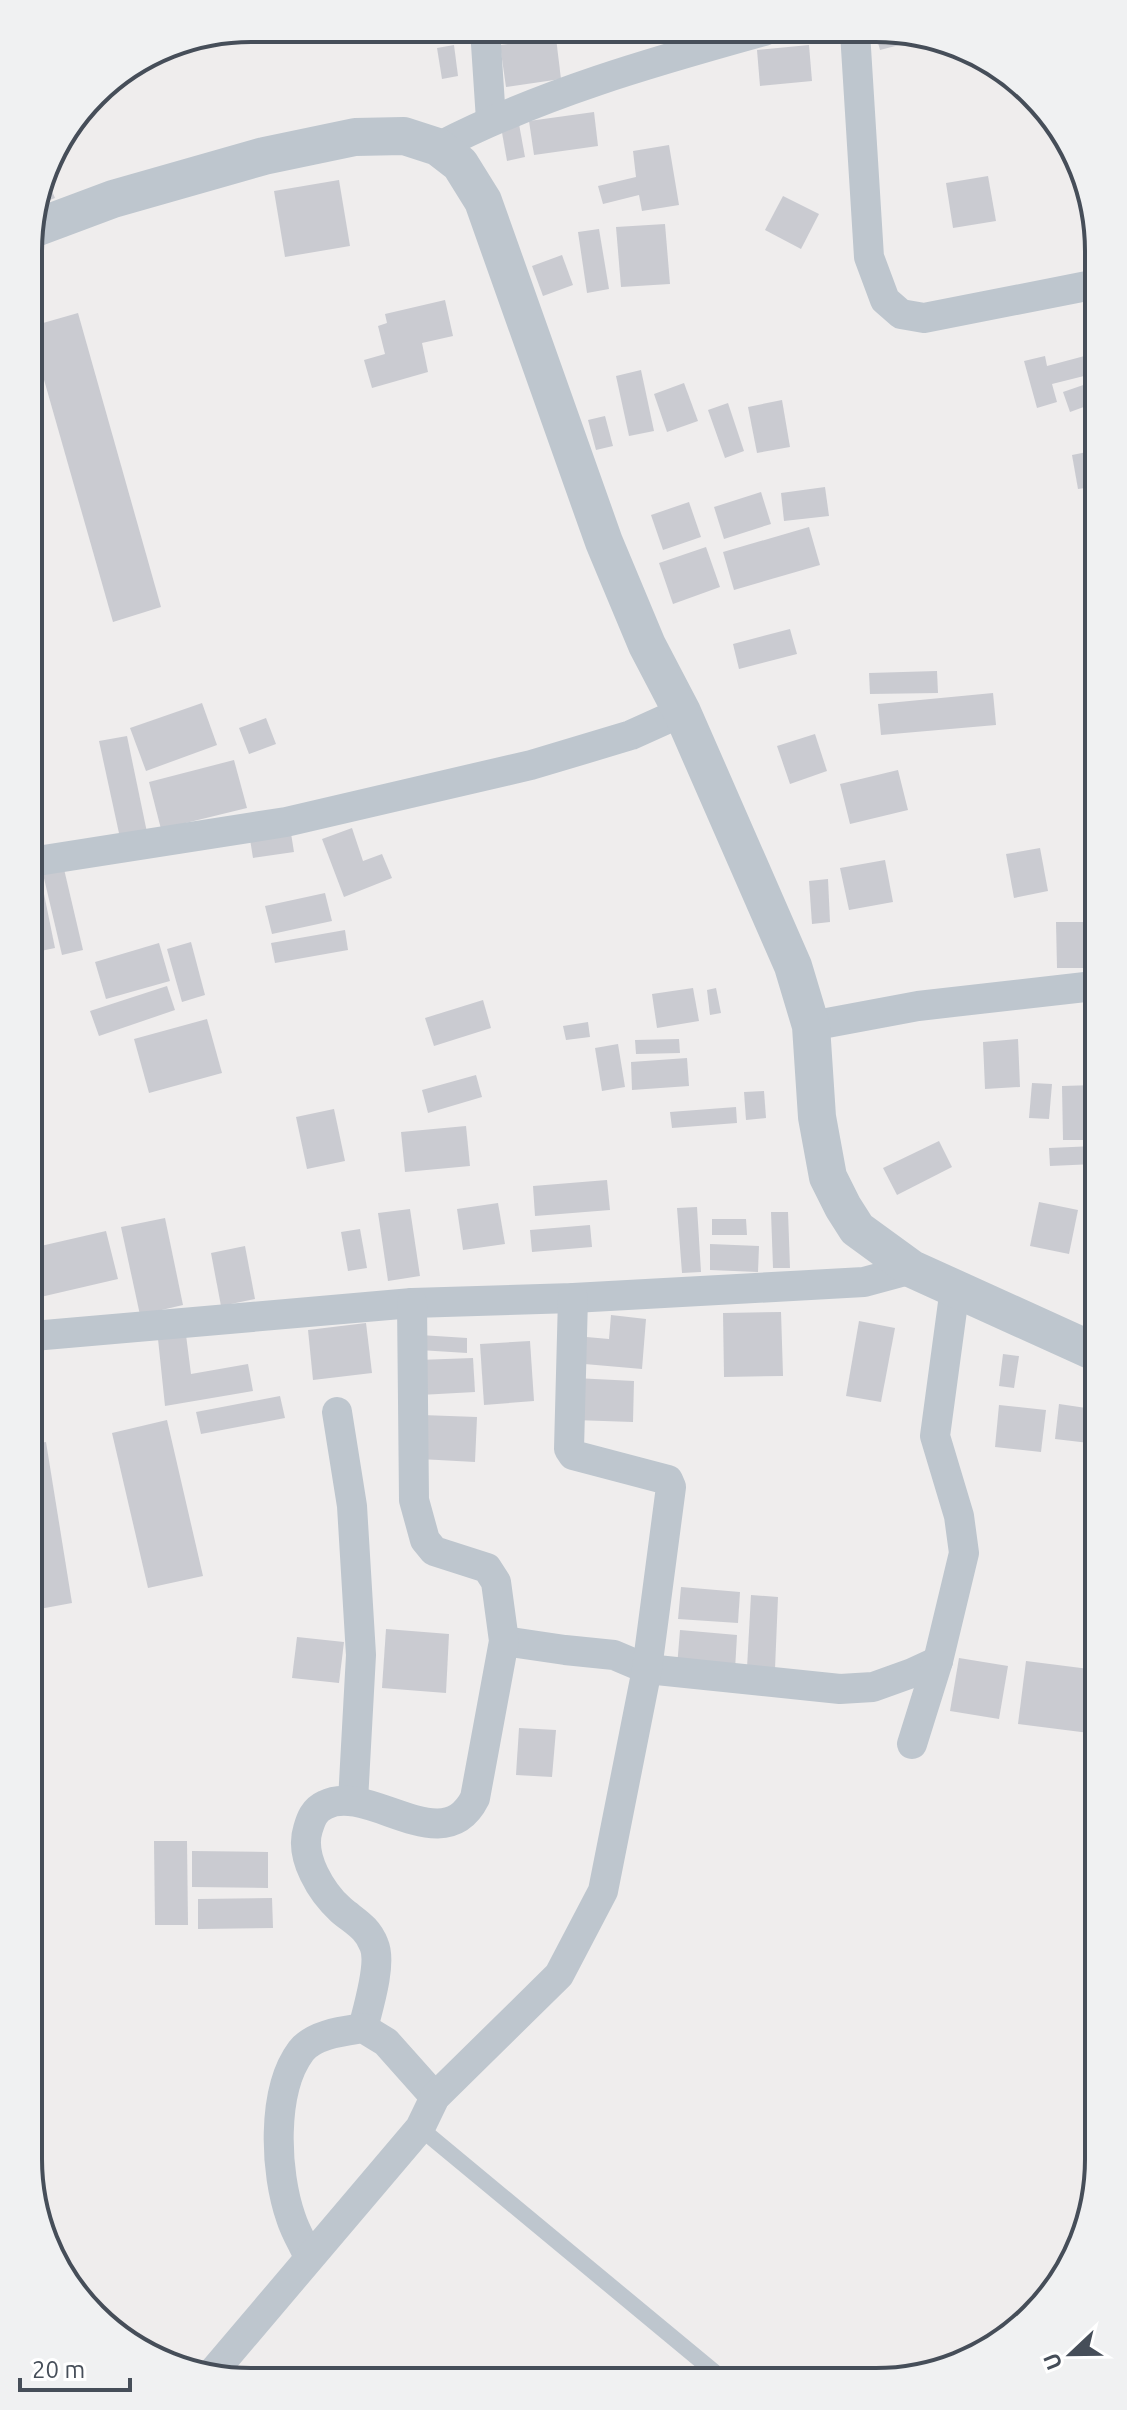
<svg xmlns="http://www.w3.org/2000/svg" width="1127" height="2410" viewBox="0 0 1127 2410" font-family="Ubuntu,sans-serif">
<rect width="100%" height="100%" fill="#efeded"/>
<!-- building -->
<g fill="#cacbd1">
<path d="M875 32H919L930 37 880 50Z"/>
<path d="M556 38 561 79 506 87 500 45Z"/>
<path d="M454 45 458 76 442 79 437 48Z"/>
<path d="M809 45 812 81 760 86 757 50Z"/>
<path d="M594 112 598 146 534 155 529 121Z"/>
<path d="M519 124 525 157 507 161 501 127Z"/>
<path d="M669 145 679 205 642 211 639 195 603 204 598 186 636 177 633 151Z"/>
<path d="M988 176 996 221 953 228 946 183Z"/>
<path d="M44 177H46L55 198 37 205Z"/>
<path d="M339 180 350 246 285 257 274 191Z"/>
<path d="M783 196 819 214 801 249 765 230Z"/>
<path d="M665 224 670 284 621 287 616 227Z"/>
<path d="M599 229 609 289 587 293 578 232Z"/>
<path d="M562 255 573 285 543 296 532 266Z"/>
<path d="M445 300 453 336 422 343 428 372 372 388 364 360 385 354 378 326 387 323 385 314Z"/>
<path d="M78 313 161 607 113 622 29 327Z"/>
<path d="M1092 354V374L1052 384 1057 402 1037 408 1024 361 1045 356 1047 366Z"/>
<path d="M641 370 654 431 629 436 616 376Z"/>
<path d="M1092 382V404L1070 412 1063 392Z"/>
<path d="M684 383 698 421 667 432 654 394Z"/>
<path d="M782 400 790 447 757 453 748 407Z"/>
<path d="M728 403 744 451 725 458 708 410Z"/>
<path d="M605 416 613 446 596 450 588 420Z"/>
<path d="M1092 451V487L1078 489 1072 455Z"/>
<path d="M825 487 829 516 784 521 781 493Z"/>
<path d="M761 492 771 524 724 539 714 507Z"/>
<path d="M689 502 701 537 663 550 651 515Z"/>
<path d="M809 527 820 565 734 590 723 552Z"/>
<path d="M706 547 720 587 673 604 659 563Z"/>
<path d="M790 629 797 654 739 669 733 644Z"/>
<path d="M937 671 938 693 870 694 869 673Z"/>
<path d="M993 693 996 725 881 735 878 704Z"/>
<path d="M202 703 217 745 146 771 130 728Z"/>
<path d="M266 718 276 744 249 754 239 728Z"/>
<path d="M815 734 827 771 790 784 777 746Z"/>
<path d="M127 736 149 842 122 847 99 741Z"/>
<path d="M234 760 247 808 161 829 149 782Z"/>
<path d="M898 770 908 810 850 824 840 784Z"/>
<path d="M290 827 294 852 253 858 249 833Z"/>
<path d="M352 828 363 861 382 854 392 878 344 897 322 839Z"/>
<path d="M1040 848 1048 891 1014 898 1006 854Z"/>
<path d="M885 860 893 902 849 910 840 868Z"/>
<path d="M64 869 83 950 62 955 43 874Z"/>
<path d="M828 879 830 922 812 924 809 881Z"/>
<path d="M43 889 55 948 31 953V892Z"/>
<path d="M325 893 332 921 272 934 265 906Z"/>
<path d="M1056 922H1094V968H1057Z"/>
<path d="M345 930 348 950 275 963 271 943Z"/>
<path d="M191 942 205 995 182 1002 167 949Z"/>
<path d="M159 943 170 981 106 999 95 962Z"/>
<path d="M167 986 175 1010 99 1036 90 1011Z"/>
<path d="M693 988 699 1021 657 1028 652 994Z"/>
<path d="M716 988 721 1013 710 1015 707 990Z"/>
<path d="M483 1000 491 1028 434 1046 425 1018Z"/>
<path d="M207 1019 222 1073 149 1093 134 1039Z"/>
<path d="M588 1022 590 1037 566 1040 563 1026Z"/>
<path d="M679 1039 680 1053 636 1054 635 1040Z"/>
<path d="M1018 1039 1020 1087 985 1089 983 1042Z"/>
<path d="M618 1044 625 1087 602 1091 595 1048Z"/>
<path d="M687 1058 689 1086 632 1090 631 1062Z"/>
<path d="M476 1075 482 1097 428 1113 422 1090Z"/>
<path d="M1032 1083 1052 1084 1049 1119 1029 1118Z"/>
<path d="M1095 1085V1140H1063L1062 1086Z"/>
<path d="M764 1091 766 1118 746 1120 744 1092Z"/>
<path d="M736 1107 737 1123 672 1128 670 1112Z"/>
<path d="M334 1109 345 1161 307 1169 296 1117Z"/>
<path d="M466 1126 470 1166 405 1172 401 1132Z"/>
<path d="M939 1141 952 1167 897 1195 883 1168Z"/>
<path d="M1095 1146V1164L1050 1166 1049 1148Z"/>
<path d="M607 1180 610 1210 535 1216 533 1186Z"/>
<path d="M1039 1202 1078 1210 1069 1254 1030 1246Z"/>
<path d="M498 1203 505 1244 463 1250 457 1209Z"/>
<path d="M697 1207 701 1272 682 1273 677 1208Z"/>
<path d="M410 1209 420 1276 388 1281 378 1213Z"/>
<path d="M771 1212H788L790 1268H773Z"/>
<path d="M165 1218 183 1305 140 1315 121 1227Z"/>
<path d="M712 1219H746L747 1235H712Z"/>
<path d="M590 1225 592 1247 532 1252 530 1230Z"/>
<path d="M360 1229 367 1268 348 1271 341 1232Z"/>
<path d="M106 1231 118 1279 32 1299V1248Z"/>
<path d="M710 1244 759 1246 758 1272 710 1270Z"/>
<path d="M245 1246 255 1299 221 1306 211 1253Z"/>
<path d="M781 1312 783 1376 724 1377 723 1313Z"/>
<path d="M611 1315 646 1319 642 1369 573 1363 575 1336 609 1339Z"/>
<path d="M859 1321 895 1328 881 1402 846 1396Z"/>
<path d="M366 1323 372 1373 313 1380 308 1330Z"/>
<path d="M186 1335 191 1374 248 1364 253 1391 165 1406 158 1339Z"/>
<path d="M420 1335 467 1338V1353L419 1350Z"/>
<path d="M530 1341 534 1401 484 1405 480 1344Z"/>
<path d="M1003 1354 1019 1356 1014 1388 999 1386Z"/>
<path d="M473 1358 475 1392 420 1395 418 1360Z"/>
<path d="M575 1378 634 1381 633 1422 574 1420Z"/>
<path d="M280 1396 285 1418 201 1434 196 1412Z"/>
<path d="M1059 1404 1093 1409 1089 1443 1055 1439Z"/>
<path d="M999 1405 1046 1410 1041 1452 995 1447Z"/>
<path d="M422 1415 477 1417 475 1462 420 1459Z"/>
<path d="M167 1420 203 1576 148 1588 112 1433Z"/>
<path d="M46 1442 72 1603 34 1610 33 1444Z"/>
<path d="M681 1587 740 1592 738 1623 678 1619Z"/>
<path d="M751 1595 778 1597 775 1669 747 1668Z"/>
<path d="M386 1629 449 1634 446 1693 382 1688Z"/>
<path d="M680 1630 737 1635 735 1670 677 1667Z"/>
<path d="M297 1637 344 1642 339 1683 292 1678Z"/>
<path d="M959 1658 1008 1666 999 1719 950 1711Z"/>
<path d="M1026 1661 1097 1670V1734L1018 1724Z"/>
<path d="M519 1728 556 1730 552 1777 516 1775Z"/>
<path d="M154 1841H187L188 1925H155Z"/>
<path d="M192 1851 268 1852V1888L192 1887Z"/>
<path d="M272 1898 273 1928 198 1929V1899Z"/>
</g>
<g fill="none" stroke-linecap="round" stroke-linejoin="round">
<!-- service -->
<path stroke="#bec6ce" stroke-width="16" d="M420 2128 718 2375"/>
<!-- minor -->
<g stroke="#bec6ce" stroke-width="30">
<path d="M485 29 491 120"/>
<path d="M855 32 869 257 885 300 901 314 924 318 1092 285"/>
<path d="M438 147C540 94 652 62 764 31"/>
<path d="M31 862 286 822 531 765 631 735 682 712"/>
<path d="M811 1026 918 1006 1094 986"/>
<path d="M33 1336 412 1303 573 1298 864 1282 912 1269"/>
<path d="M337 1412 352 1506 361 1655 353 1801"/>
<path d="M504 1641 565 1650 614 1655 647 1669 840 1689 873 1687 912 1673 938 1661"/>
<path d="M912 1744 938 1661 964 1553 959 1516 935 1436 955 1288"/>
<path d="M363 2028C368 2008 382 1963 374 1945 367 1927 355 1922 341 1910 322 1893 299 1857 308 1829 311 1819 314 1810 325 1805 368 1782 443 1862 475 1798L504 1641 496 1582 487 1568 434 1551 425 1540 414 1500 412 1303"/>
<path d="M309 2257C303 2244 295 2231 291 2218 275 2173 271 2091 301 2051 314 2034 344 2031 363 2028L386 2042 435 2097"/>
<path d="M208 2378 420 2128 435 2097 559 1975 603 1891 647 1669 671 1487 668 1480 573 1455 569 1449 573 1298"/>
</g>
<!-- tertiary -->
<path stroke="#bec6ce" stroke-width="38" d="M30 230 113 199 264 156 355 137 404 136 438 147 460 164 483 201 604 542 647 645 682 712 793 966 811 1026 817 1117 828 1177 843 1207 857 1229 912 1269 1095 1352"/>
</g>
<!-- crop -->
<path d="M0 0H1127V2410H0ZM251 42H876A209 209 0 0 1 1085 251V2159A209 209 0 0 1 876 2368H251A209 209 0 0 1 42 2159V251A209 209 0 0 1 251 42Z" fill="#f0f1f2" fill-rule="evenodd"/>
<path fill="none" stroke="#464e59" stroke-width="4" d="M251 42H876A209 209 0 0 1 1085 251V2159A209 209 0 0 1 876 2368H251A209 209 0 0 1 42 2159V251A209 209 0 0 1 251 42Z"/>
<!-- north arrow -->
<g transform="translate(1071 2354) rotate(248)" stroke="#ffffff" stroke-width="6" paint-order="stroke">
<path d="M0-6L14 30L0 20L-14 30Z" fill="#464e59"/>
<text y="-12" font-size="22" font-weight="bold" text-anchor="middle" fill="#464e59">U</text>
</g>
<!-- scale -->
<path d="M20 2378v12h110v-12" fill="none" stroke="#464e59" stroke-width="4"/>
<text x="32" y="2378" font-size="24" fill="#464e59" stroke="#ffffff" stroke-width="6" paint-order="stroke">20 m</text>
</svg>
